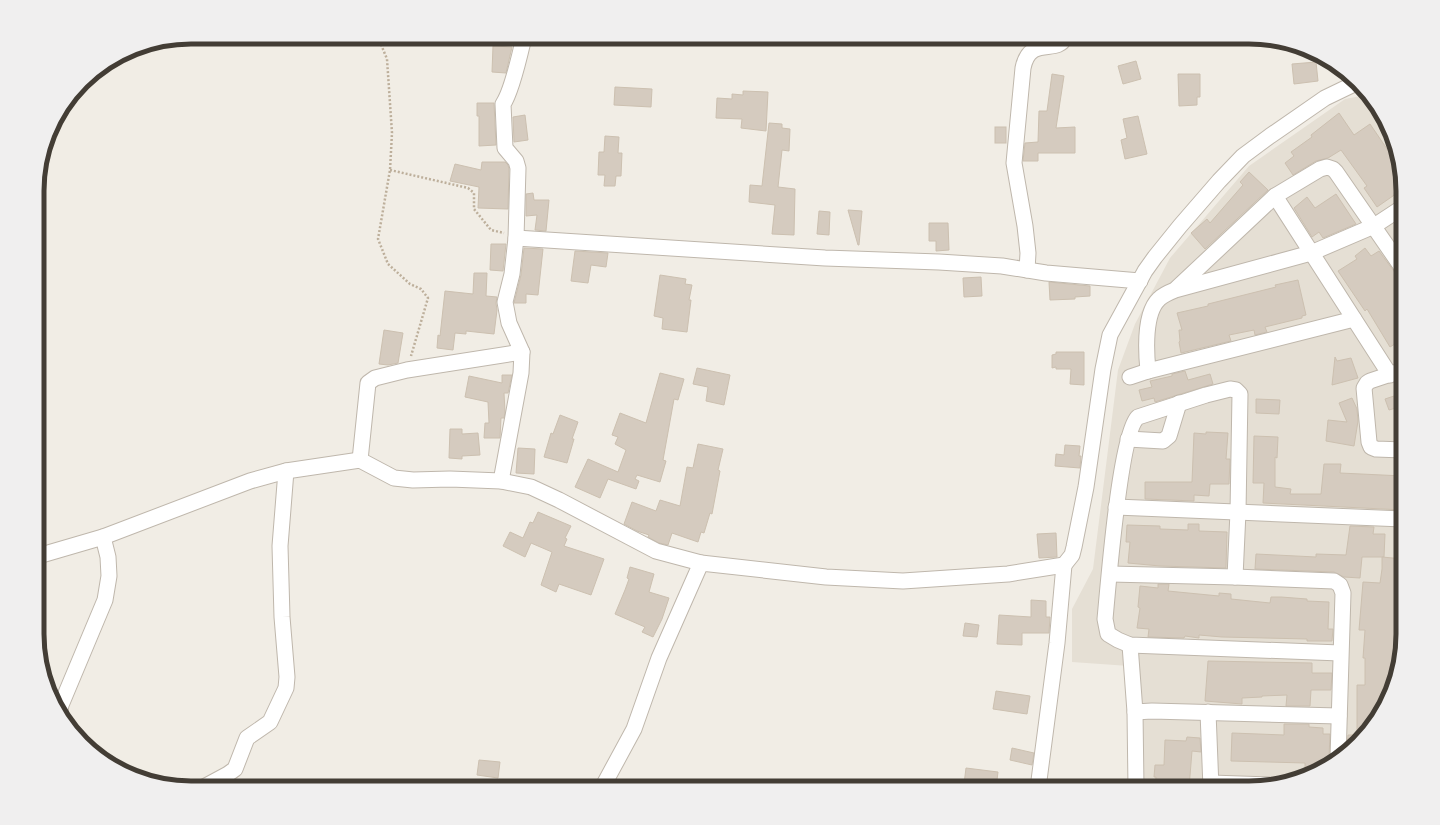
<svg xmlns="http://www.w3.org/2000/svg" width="1440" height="825" viewBox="0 0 1440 825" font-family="Rubik,sans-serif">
<rect width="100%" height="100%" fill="#f1ede5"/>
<!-- residential -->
<path fill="#e5dfd4" d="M1366 95 1377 106 1395 142 1403 181V643L1382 711 1334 762 1298 780 1258 788H1131L1129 666 1072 662V609L1093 569 1118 370 1135 324 1170 258 1249 166 1345 99Z"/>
<!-- building -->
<g fill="#d5cbbf" stroke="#ccc0b0">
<path d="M493 46 512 47 506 73 492 72Z"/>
<path d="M1136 61 1141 79 1123 84 1118 66Z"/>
<path d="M1316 62 1318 81 1294 84 1292 64Z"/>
<path d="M1052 74 1064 76 1056 128 1075 127V153H1038V161H1023L1025 143 1038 142 1039 111H1047Z"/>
<path d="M1178 74H1200V97H1197V105L1179 106Z"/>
<path d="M615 87 652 89 651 107 614 105Z"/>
<path d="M743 91 768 92 766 131 741 128 742 119 716 118 717 98 732 99V94L743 95Z"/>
<path d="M477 103H494L496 145 479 146V116H477Z"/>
<path d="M1339 113 1354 135 1370 124 1400 168 1403 189 1377 207 1364 188 1367 186 1341 150 1328 158 1316 161 1293 175 1285 163 1294 156 1291 152 1312 137 1311 135Z"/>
<path d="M525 115 528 140 514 142 513 117Z"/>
<path d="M1138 116 1147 154 1125 159 1121 140 1127 138 1123 119Z"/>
<path d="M769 123 782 124V128L790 129 789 151 782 150 778 187 795 189 794 235 772 234 775 205 749 202 750 185 762 186Z"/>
<rect x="995" y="127" width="11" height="16"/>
<path d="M605 136 619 137 618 153H622L621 176H616L615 186H604L605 175H598L599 152H604Z"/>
<path d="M482 162H505L508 165 509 169 508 209 478 208 479 187 450 181 455 164 481 170Z"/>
<path d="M1249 172 1268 190 1205 249 1191 233 1207 219 1210 223 1243 185 1240 182Z"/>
<path d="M533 193 534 200H549L546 231 535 230 537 215 526 216V194Z"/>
<path d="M1336 194 1356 224 1323 238 1319 232 1312 237 1294 208 1307 197 1315 208Z"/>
<path d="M848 210 862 211 859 245H858Z"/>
<path d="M819 211 830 212 829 235 817 234Z"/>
<path d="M929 223H948L949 250 936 251V241H929Z"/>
<path d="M491 244H506L503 271 490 270Z"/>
<path d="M524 248 543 249 538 295 526 294V303H514L521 275Z"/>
<path d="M1365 248 1371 256 1379 251 1396 274 1403 281V339L1390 347 1367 309 1365 311 1338 271 1357 259 1355 256Z"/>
<path d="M575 251 608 253 606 267 591 265 588 283 571 281Z"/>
<path d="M474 273H487L486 296 497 297 496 303 497 310 494 334 466 331V334L455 333 453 350 437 348 438 335 440 336 445 291 473 294Z"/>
<path d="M660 275 686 279 685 284 692 285 689 300H691L687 332 662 329 663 318 654 316Z"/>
<path d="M981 277 982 296 964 297 963 278Z"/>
<path d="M1298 280 1306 315 1302 316V318L1265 327 1267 332 1255 335 1254 330 1229 335 1231 341 1181 353 1179 342 1180 341 1179 330H1182L1177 313 1208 306V304L1276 287 1275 285Z"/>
<path d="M1049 282 1090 286V296L1075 297V299L1050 300Z"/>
<path d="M384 330 403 333 398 363 388 365 379 364Z"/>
<path d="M1056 352H1084V385L1070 384 1071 369H1056V367L1052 368V355L1056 354Z"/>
<path d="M1335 357 1337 361 1351 358 1358 378 1332 385Z"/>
<path d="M697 368 730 375 724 405 706 401 708 387 693 384Z"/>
<path d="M1185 371 1188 380 1210 374 1213 384 1155 402 1154 398 1142 401 1139 390 1152 387 1150 381 1172 376V374Z"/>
<path d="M660 373 684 379 678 400 674 399 663 460 666 461 660 482 637 475 635 479 639 481 636 489 608 479 600 498 575 487 588 459 618 472 626 450 615 444 618 437 612 435 620 413 646 423Z"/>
<path d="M502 375H512L508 393H504L505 412 504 418H501L500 438H484L485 423H489L488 402 465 397 469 376 502 383Z"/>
<path d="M1403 393V406L1389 410 1385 399Z"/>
<path d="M1352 398 1357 409 1358 421 1354 446 1326 441 1328 420 1347 422 1339 403Z"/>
<path d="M1256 399 1280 400 1279 414 1256 413Z"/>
<path d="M560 415 578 422 572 439H574L567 463 544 457 551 433 553 434Z"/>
<path d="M450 429H462V434L478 433 480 455 462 456V459L449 458Z"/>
<path d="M1206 432 1228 433 1226 459H1230L1229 484H1210L1209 496 1194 495V501L1145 499V482H1192L1194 433 1206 434Z"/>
<path d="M1254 436 1278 437 1277 458 1275 457V487L1291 489 1290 494H1321L1324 464H1341L1340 473 1403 476V510L1263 503 1264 483H1253Z"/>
<path d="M698 444 723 449 718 470 720 471 712 514 710 513 704 533 701 532 698 542 672 533 668 545 659 543 648 537 649 535 637 531 624 524 632 502 656 511 660 500 680 506 687 467 693 468Z"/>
<path d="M1065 445 1080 446 1079 456H1081L1080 468 1055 466 1056 454 1064 455Z"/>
<path d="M518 448 535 449 534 474 516 473Z"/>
<path d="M538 512 571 526 565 538 567 539 564 546 604 559 591 595 559 584 556 592 541 585 552 552 531 543 525 557 503 546 510 532 523 538 530 522 533 523Z"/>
<path d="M1188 524H1199V531L1227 532 1226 568 1160 566 1128 563 1130 542H1126L1127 525 1160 526V529L1188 530Z"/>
<path d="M1350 526 1374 527 1373 534H1385L1384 557H1362L1360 578 1344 577 1334 572 1255 569 1256 554 1316 557V554L1346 555Z"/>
<path d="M1056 533 1057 557 1039 558 1037 534Z"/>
<path d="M1382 557 1403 559V603L1401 622H1403V636H1395V661H1397L1382 711 1347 748 1348 735H1357V685H1365V658H1363L1365 630H1359L1363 582 1380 583 1382 569Z"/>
<path d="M630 567 654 574 649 592 669 598 662 619 653 637 642 632 645 627 615 614 625 590 629 579 627 578Z"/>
<path d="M1158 584H1169L1168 591 1178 592 1219 596V593L1231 594V599L1270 603 1271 597H1281L1307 599V601L1329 602 1328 629H1333L1332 641H1307V639L1222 637 1199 635V638L1185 636 1184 638 1148 637 1149 629 1137 628 1140 608 1138 607 1140 586 1158 588Z"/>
<path d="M1031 600 1046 601V617H1050L1049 633H1022V645L997 644 999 615 1031 617Z"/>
<path d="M965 623 979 625 977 637 963 636Z"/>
<path d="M1208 661 1312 663V673H1332L1331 690H1311L1310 706H1286L1287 695 1262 696V697L1242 698V704L1205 701Z"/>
<path d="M996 691 1030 696 1027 714 993 709Z"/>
<path d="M1284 724H1309V727L1323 728V734H1330L1329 758 1331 764 1319 770 1305 769V763L1231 761 1232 733 1284 735Z"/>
<path d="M1187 737 1200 738 1201 752 1192 751 1189 788 1171 787V788H1155L1156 777H1154L1155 765H1164L1165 740 1186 741Z"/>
<path d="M1012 748 1034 753 1032 765 1010 760Z"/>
<path d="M479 760 500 762 498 778 477 775Z"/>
<path d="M966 768 998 772 996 788 964 784Z"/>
</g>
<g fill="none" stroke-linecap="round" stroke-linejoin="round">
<!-- minor casing -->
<g stroke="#bfb7ac" stroke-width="17">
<g id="minor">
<path d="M1275 196 1390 375"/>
<path d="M516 238 825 258 939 262 1002 266 1046 273 1140 281"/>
<path d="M1027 270 1028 253 1025 226 1014 163 1023 68C1030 34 1058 56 1065 37"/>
<path d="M1177 288 1275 196 1320 169 1327 167 1333 169 1336 172 1403 269"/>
<path d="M1403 370 1370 381 1367 383 1364 388 1369 442 1371 447 1376 449 1403 450"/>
<path d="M1148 371C1146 351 1144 313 1159 299 1163 295 1170 292 1175 290L1311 253 1374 226 1403 207"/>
<path d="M1130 377 1148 371 1354 319"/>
<path d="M1128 439 1163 441 1169 436 1179 403"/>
<path d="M360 460 368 383 375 378 407 370 522 352"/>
<path d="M501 481 521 373 522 352 509 323 505 302 512 274 516 238 518 168 516 161 505 148 503 104C512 91 520 54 524 37"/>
<path d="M1116 507 1403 519"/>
<path d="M38 556 103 537 250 481 286 471 360 460 394 478 413 480 450 479 501 481 531 487 559 500 656 551 701 563"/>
<path d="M1110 574 1235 577 1334 581 1340 585 1343 593 1338 758"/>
<path d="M1235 577 1238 512 1240 394 1236 390 1230 389 1206 395 1138 417C1120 432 1108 588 1105 619L1108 634 1118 640 1130 645 1340 653"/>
<path d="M1130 645 1135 712 1136 788"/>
<path d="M60 711 61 705 105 600 109 576 108 557 103 537"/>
<path d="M1135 712 1152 711 1339 716"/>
<path d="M1208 712 1211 788"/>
<path d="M1211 783 1270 785"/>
<path d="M202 788 228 774 235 769 247 738 270 722 286 688 287 677 282 617 280 546 286 471"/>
<path d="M602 788 634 729 659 658 701 563 826 577 903 581 1008 574 1064 565 1072 555 1074 547 1086 487 1103 369 1110 335 1145 271 1155 257 1180 226 1219 181 1243 156 1270 136 1325 98 1354 84"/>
<path d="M1038 788 1057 643 1064 565"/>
</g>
</g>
<!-- path -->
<g stroke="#bdaf9b" stroke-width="2.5" stroke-dasharray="2 2" stroke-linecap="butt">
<path d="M378 37 387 59 392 133 390 170 378 239 388 264 410 284 421 289 428 298 411 356"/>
<path d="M390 170 468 188 474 193V209L491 230 504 233"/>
</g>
<!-- minor -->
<use href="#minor" stroke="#fff" stroke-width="15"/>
</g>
<!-- crop -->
<path d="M0 0H1440V825H0ZM191 44H1249A147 147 0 0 1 1396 191V634A147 147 0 0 1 1249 781H191A147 147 0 0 1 44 634V191A147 147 0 0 1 191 44Z" fill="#f0efef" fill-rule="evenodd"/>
<path fill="none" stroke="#433d35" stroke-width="5" d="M191 44H1249A147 147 0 0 1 1396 191V634A147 147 0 0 1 1249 781H191A147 147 0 0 1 44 634V191A147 147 0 0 1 191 44Z"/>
</svg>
